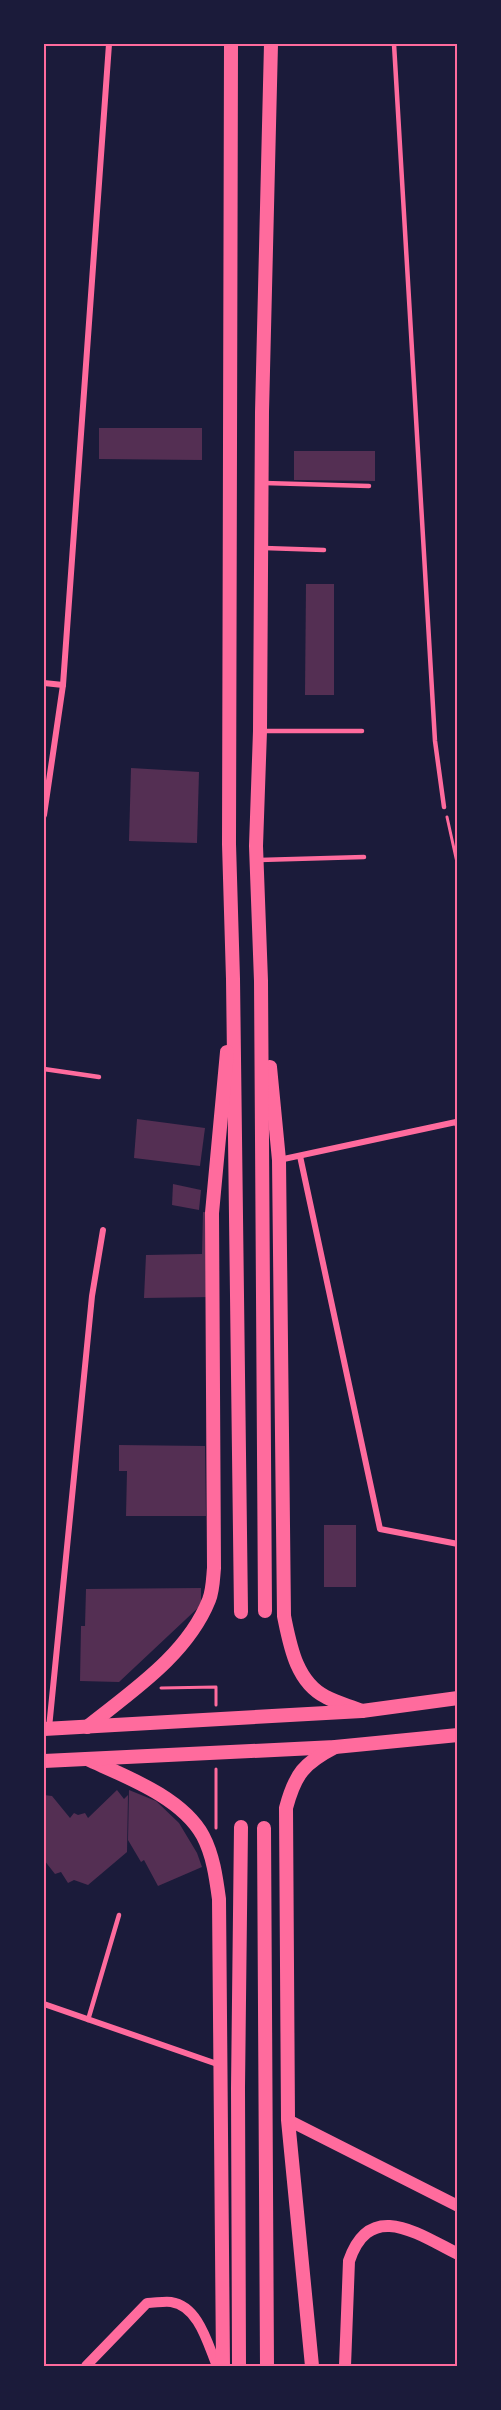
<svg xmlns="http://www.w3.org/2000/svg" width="501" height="2410" viewBox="0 0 501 2410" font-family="'Public Sans',sans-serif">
<rect width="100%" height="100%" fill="#1b1b3a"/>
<!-- building -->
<g fill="#542f53">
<path d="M99 428H202V460L99 459Z"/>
<path d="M294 451H375V481L294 480Z"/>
<path d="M306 584H334V695H305Z"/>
<path d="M131 768 199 772 197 843 129 841Z"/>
<path d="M137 1119 205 1128 200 1166 134 1158Z"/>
<path d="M173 1184 201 1190 199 1210 172 1205Z"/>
<path d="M203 1212 212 1213V1275L198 1276 212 1275V1297L144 1298 146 1255 202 1254Z"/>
<path d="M119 1445 205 1446 206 1516H126L127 1471H119Z"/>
<rect x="324" y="1525" width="32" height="62"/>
<path d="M201 1588V1605L119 1682 80 1681 81 1626H85L86 1589Z"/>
<path d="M117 1790 124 1799 128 1795 127 1852 88 1885 74 1880 68 1883 61 1872 55 1874 44 1860V1795L52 1796 70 1818 74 1813 78 1815 85 1813 88 1818Z"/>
<path d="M129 1790 156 1801 179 1823 197 1853 202 1867 158 1886 144 1860 141 1862 128 1840Z"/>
</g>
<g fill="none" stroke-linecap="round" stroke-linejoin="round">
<!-- path -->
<g stroke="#ff6b9d" stroke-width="3">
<path d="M447 817 458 867"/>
<path d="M161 1688 216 1687V1705"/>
<path d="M216 1828V1769"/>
</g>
<!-- service -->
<g stroke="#ff6b9d" stroke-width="4.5">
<path d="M394 44 435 741 444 807"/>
<path d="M264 483 369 486"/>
<path d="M264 548 324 550"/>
<path d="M263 731H362"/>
<path d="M259 860 364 857"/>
<path d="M44 1069 99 1077"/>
<path d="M88 2020 119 1915"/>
</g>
<!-- minor -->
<g stroke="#ff6b9d" stroke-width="6">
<path d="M44 683 63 685"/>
<path d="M44 815 63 685 109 44"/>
<path d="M300 1156 380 1529 458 1544"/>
<path d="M279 1160 456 1122 458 1126"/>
<path d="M49 1728 92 1296 103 1230"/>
<path d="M44 2004 220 2065"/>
</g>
<!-- tertiary -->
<path stroke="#ff6b9d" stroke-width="10" d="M86 2366 147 2303C155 2303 164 2301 171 2302 199 2306 208 2345 217 2366"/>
<!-- secondary -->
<g stroke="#ff6b9d" stroke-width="12">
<path d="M288 2120 458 2206"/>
<path d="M345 2366 349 2261C370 2199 418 2234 458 2254"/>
</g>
<!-- primary -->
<g stroke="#ff6b9d" stroke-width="14">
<path d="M231 44 229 844 233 979 241 1612"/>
<path d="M270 1067 279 1160 284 1616C290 1645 296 1682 326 1697 337 1703 350 1706 362 1711"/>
<path d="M265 1611 261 981 256 846 260 731 262 412 271 44"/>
<path d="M87 1727C132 1691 187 1655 209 1600 213 1590 213 1578 214 1568L212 1213 227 1052"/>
<path d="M44 1729 362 1711 458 1698"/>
<path d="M87 1759C124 1776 182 1797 203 1836 213 1855 216 1877 219 1899L223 2366"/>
<path d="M44 1761 335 1747 458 1735"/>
<path d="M264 1828 267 2366"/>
<path d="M239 2366 238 2088 241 1827"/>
<path d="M312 2366 288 2120 286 1808C295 1774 304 1763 335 1747"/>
</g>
</g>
<!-- border -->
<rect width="501" height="2410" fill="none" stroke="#1b1b3a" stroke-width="90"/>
<rect x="45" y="45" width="411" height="2320" fill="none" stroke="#ff6b9d" stroke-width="2"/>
</svg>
